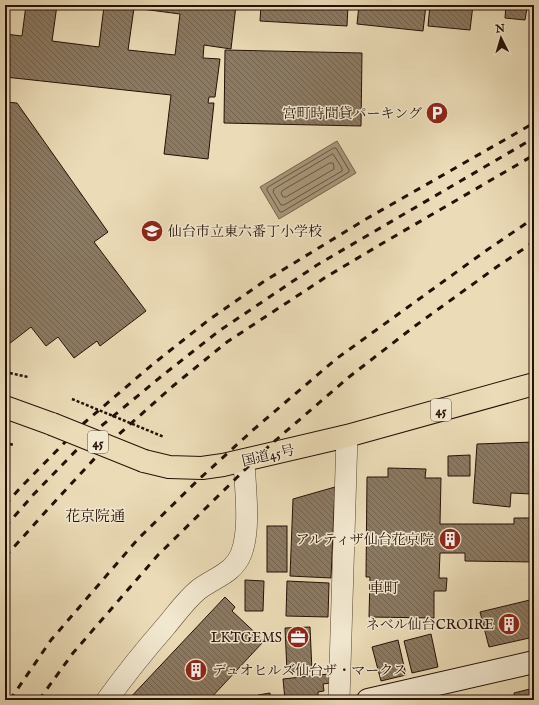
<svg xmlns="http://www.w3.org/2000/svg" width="539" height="705" viewBox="0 0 539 705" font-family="'IM FELL English','Noto Serif JP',serif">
<defs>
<pattern id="building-back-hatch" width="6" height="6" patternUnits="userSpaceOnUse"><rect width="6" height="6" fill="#8c7a62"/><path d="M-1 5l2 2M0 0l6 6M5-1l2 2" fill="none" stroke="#72634f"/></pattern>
</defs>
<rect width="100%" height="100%" fill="#ebdcb7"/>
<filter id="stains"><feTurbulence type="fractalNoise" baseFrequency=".005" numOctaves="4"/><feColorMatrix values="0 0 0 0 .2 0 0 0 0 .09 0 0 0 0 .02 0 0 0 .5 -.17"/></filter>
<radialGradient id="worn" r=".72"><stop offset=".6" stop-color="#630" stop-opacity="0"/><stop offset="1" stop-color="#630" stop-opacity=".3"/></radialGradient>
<!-- water -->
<path fill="#a8977b" stroke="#74614c" d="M337 141 356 173 279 219 260 187Z"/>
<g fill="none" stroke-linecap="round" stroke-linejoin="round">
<!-- shore -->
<g stroke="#675440" stroke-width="1">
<path d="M334 148H336L349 170V172L282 212H280L267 190V188Z"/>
<path d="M333 154 342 168V171L284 205H281L273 192 274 189Z"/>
<path d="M330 163H333L334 167V169L286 197H283L281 193 282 191Z"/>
</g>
</g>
<!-- building -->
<g fill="url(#building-back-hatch)" stroke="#261006" fill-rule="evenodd">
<path d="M26 5H57L52 41 99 47 104 6 98 5H236L231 49 204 45 203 58 220 59 215 97H209L208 103H214L208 159 164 154 171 95 5 77V34L22 36ZM134 8 180 14 175 55 128 50Z"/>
<path d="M261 5H348L347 26 260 21Z"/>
<path d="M359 5H426L423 31 357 24Z"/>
<path d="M430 5H473L470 30 428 26Z"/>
<path d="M506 5H534V9L527 8 525 20 505 18Z"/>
<path d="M225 50 362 53 361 126 224 123Z"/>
<path d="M5 102 17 103 108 232 94 242 146 311 100 346 97 341 74 358 58 337 46 346 31 327 5 347Z"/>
<path d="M534 442V510L531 509V494L511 493 510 507 473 503 477 444Z"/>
<path d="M470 455V476H448V456Z"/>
<path d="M388 468 426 469 425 478H441L440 524H514V518H532V525H534V562L465 561V553H440L439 578H447L446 591H434V618L369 617 370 577H366L367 477H388Z"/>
<path d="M335 487 331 578 290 576 293 499Z"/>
<rect x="267" y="526" width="20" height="46"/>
<path d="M245 580 264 581 263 611H245Z"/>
<path d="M287 581 329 583 328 617 286 616Z"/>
<path d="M225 597 235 607 232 611 264 641 209 700H128Z"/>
<path d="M534 599V637L489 647 480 612Z"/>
<path d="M310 627 312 671 287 672 285 628Z"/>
<path d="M431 634 438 667 412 673 404 641Z"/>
<path d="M398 640 406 675 381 681 372 647Z"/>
<path d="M329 674 330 683 323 684 324 691 318 692V697L285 700 283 679Z"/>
<path d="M534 688V700H515L514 693Z"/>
<path d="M270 693 271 700H254L258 695Z"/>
</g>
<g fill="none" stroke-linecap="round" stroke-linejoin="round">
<!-- street casing -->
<g stroke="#574332" stroke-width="22">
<g id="street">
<path d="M107 700C125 675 145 650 166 626 176 614 186 600 198 590 213 578 233 574 241 554 251 529 245 488 244 460"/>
<path d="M339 700 347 436"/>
</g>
</g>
<!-- secondary casing -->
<g stroke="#261006" stroke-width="24">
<path id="secondary" d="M368 700 534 662"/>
</g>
<!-- highway casing -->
<g stroke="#261006" stroke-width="24">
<g id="highway">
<path d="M5 407 52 424"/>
<path d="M144 461 169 467 202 468 223 465 347 436 534 384"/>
</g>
</g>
<!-- path -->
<g stroke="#261006" stroke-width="2.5" stroke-dasharray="3 2" stroke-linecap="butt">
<path d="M5 372 28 377"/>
<path d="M5 443 14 445"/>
</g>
<!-- street -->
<use href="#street" stroke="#f2e8d0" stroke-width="21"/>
<!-- secondary -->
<use href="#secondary" stroke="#f2e8d0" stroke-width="22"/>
<!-- highway -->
<use href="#highway" stroke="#ebdcb7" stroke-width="22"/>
<!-- rail -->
<g stroke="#261006" stroke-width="3" stroke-dasharray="7 7" stroke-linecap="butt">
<path d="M5 505 22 486 84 423 153 364 210 319 263 282 366 219 534 123"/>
<path d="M5 527 33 495 94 432 163 375 219 331 317 265 534 138"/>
<path d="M5 557 48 509 108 444 173 386 227 342 326 277 383 243 534 155"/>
<path d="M10 700 51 640 138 539 196 482 253 430 336 359 487 250 534 218"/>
<path d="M39 700 73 653 158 555 269 446 349 377 415 326 498 266 534 242"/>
</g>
<!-- highway-bridge casing -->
<g stroke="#261006" stroke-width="24" stroke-linecap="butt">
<path id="highway-bridge" d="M52 424 144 461"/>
</g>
<!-- path-bridge -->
<path stroke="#261006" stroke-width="2.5" stroke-dasharray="3 2" stroke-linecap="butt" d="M72 399 164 437"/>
<!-- highway-bridge -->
<use href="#highway-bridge" stroke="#ebdcb7" stroke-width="22"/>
</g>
<!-- icons -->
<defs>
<g id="parking-disc" transform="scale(1.15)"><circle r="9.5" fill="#8f2418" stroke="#f2e8d0"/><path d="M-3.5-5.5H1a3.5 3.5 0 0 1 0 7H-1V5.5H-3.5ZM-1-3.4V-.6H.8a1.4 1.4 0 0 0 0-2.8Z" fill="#fff"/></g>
<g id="school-disc" transform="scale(1.15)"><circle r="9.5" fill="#8f2418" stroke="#f2e8d0"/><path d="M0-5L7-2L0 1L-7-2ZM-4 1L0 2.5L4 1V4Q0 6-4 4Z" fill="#fff"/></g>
<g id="building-disc" transform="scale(1.15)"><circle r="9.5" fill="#8f2418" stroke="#f2e8d0"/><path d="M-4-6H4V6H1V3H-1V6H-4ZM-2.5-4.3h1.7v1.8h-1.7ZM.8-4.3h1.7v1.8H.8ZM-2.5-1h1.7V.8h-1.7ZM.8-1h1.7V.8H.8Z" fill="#fff"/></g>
<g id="office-disc" transform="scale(1.15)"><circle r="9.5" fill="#8f2418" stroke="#f2e8d0"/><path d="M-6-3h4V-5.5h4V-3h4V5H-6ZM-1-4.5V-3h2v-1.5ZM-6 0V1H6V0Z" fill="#fff"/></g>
</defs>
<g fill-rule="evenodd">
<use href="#parking-disc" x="437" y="113"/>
<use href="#school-disc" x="152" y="231"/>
<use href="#building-disc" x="450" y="539"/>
<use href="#building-disc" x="509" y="624"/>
<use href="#office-disc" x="298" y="637"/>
<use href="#building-disc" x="196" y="670"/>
</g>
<g text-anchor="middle" stroke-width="3" stroke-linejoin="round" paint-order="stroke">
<!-- shield labels -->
<g fill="#f2e8d0" stroke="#635143" stroke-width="1">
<rect x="431" y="399" width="20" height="22" rx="3"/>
<rect x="88" y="431" width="20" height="22" rx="3"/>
</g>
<g font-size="13" font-weight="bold" fill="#261006">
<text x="441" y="415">45</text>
<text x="98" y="447">45</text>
</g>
<!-- poi labels -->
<g font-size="14" fill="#261006" stroke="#f2e8d0" text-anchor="end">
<text x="422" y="118">宮町時間貸パーキング</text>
<text x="168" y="236" text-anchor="start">仙台市立東六番丁小学校</text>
<text x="434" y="544">アルティザ仙台花京院</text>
<text x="494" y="629">ネベル仙台CROIRE</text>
<text x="282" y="642">LKTGEMS</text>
<text x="212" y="675" text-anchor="start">デュオヒルズ仙台ザ・マークス</text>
</g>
<!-- street labels -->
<g font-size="14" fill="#261006" stroke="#f2e8d0">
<text transform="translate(268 455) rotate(-13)" y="5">国道45号</text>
</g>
<!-- neighbourhood labels -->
<g font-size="15" fill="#261006" stroke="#f2e8d0">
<text x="95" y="521">花京院通</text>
<text x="384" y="593">車町</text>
</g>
</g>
<!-- margin -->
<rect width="539" height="705" fill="none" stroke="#ebdcb7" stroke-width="20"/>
<rect x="6" y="6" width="527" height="693" fill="none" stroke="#261006" stroke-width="2"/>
<rect x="10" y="10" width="519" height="685" fill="none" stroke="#261006"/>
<!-- north arrow -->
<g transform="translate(501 38) rotate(355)" stroke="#f2e8d0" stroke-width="3" paint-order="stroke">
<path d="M0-3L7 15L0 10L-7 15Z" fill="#261006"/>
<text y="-6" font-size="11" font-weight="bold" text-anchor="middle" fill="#261006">N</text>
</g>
<rect width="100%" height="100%" filter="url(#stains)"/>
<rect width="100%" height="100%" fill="url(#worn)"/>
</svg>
